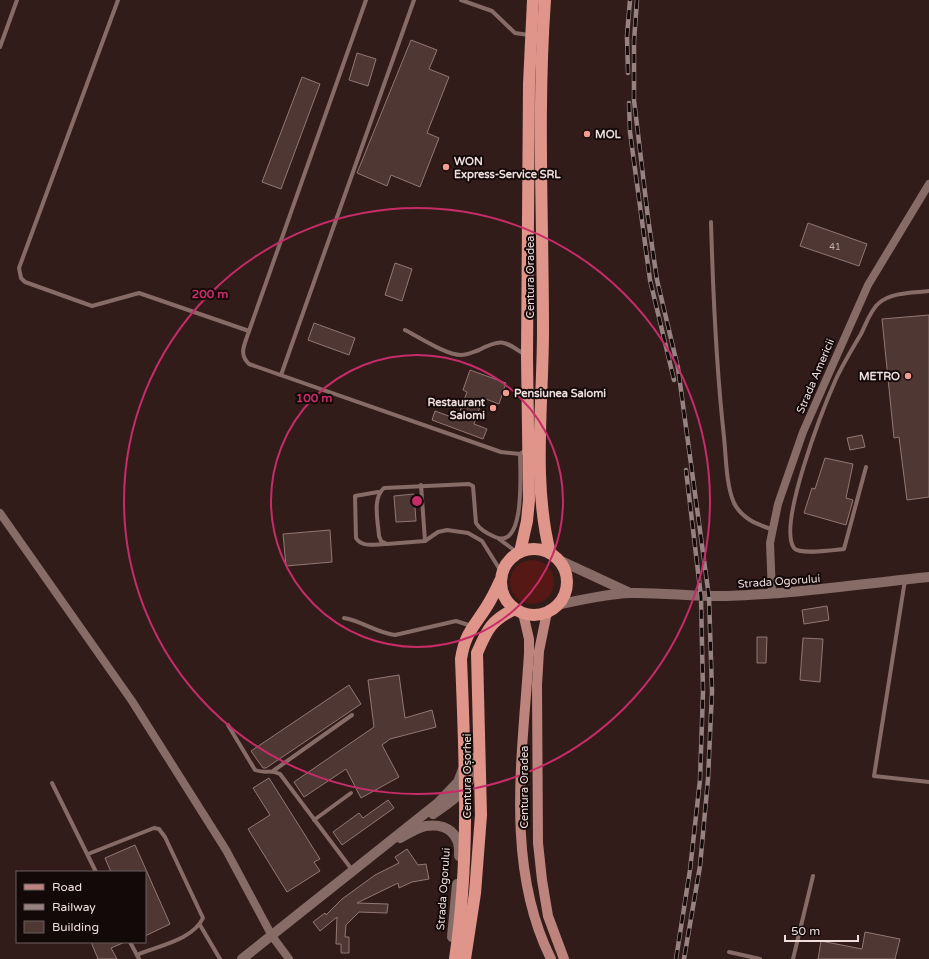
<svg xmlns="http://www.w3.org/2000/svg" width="929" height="959" viewBox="0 0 929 959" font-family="'Varela Round',sans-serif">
<rect width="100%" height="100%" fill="#321c19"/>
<!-- green -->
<circle fill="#551814" cx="532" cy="582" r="22"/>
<!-- building -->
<g fill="#4f3733" stroke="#937773">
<path d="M411 40 437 50 429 69 449 77 427 133 439 138 420 187 391 175 387 186 357 173Z"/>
<path d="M357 53 376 59 368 86 349 80Z"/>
<path d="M302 77 320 84 281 189 262 182Z"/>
<path d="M808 223 867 244 859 266 800 246Z"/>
<path d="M395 263 412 269 402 301 385 295Z"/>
<path d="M929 315V497L907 500 899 437 894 438 882 319Z"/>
<path d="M314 323 355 338 349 355 308 340Z"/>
<path d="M470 370 506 383 499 404 483 398 474 424 487 429 483 439 432 420 435 411 457 419 467 392 463 390Z"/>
<path d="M862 435 865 447 850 450 847 438Z"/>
<path d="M825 458 853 464 846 498 853 500 846 525 804 513 812 488 815 489Z"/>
<path d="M414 494 416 521 396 522 394 496Z"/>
<path d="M330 530 332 562 286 566 283 534Z"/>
<path d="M827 606 829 620 804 624 802 610Z"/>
<path d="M757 637H767L766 663H757Z"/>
<path d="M803 638 823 639 820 682 800 680Z"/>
<path d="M399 675 405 718 432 710 436 727 390 739 382 745 399 777 361 798 346 769 304 797 294 782 374 727 368 680Z"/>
<path d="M349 685 361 704 266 768H263L251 751Z"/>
<path d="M269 778 320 859 314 862 320 871 287 892 248 829 270 815 253 788Z"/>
<path d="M388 800 394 808 342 845 333 832 359 813 363 818Z"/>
<path d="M135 845 170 924 145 936V872H111L105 858Z"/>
<path d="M407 849 418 865 426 864 429 879 412 882 399 888 398 883 357 903 388 904 387 913 359 912 346 925 345 937H349V953H341V944H336L337 917 320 931 313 922 325 913 326 915 342 899 375 875 399 863 395 857Z"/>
<path d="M865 932 900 939 895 959H818L821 941 862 949Z"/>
<path d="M91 942H125L111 948 117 959H98Z"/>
</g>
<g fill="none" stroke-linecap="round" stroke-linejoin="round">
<!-- lane -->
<g stroke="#866b66" stroke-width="4">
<path d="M118 0 19 268 21 278 25 282 92 306 139 293 249 331"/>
<path d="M366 0 249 331C245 344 238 354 249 364L501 452 520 454 526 450"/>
<path d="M461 0 492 11 515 33 529 35"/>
<path d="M0 47 17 0"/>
<path d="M711 222C713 294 716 365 724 437 726 456 726 485 734 503 742 519 757 524 773 530"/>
<path d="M405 330C419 337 446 355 461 355 467 355 473 352 479 350 502 338 505 341 525 355"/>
<path d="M281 375 414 0"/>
<path d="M866 467 844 549C834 550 799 555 794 548 777 525 824 406 836 379 843 364 852 349 861 334 866 324 871 309 879 303 892 292 913 293 929 291"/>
<path d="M421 485 425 541"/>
<path d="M378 492 355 496 356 538C362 548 375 544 385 544"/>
<path d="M499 539 518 553"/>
<path d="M502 573 482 541 468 533 447 530 438 532 425 541 387 544 381 541 379 536C378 521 372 498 384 488L469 484 473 486 476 523C480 530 488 534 495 537 526 551 520 469 520 454"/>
<path d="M905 580 874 776 929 782"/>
<path d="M344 618C362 621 377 633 395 635L456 621 472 626"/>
<path d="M228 725 255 770C265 774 270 769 280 774L353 871"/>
<path d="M273 771 352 715"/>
<path d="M52 783 96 872"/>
<path d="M314 820 351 793"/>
<path d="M88 854 154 828 159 829 165 837 203 918C193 940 157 946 137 955"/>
<path d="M200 925 220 959"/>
<path d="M130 942 139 959"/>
<path d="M729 952 760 959"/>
<path d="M793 959 813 876"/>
</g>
<!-- street -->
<g stroke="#866b66" stroke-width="8">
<path d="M0 513 132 701 226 850 272 936 289 959"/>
<path d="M772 594 770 543 778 504 803 432 868 285 929 184"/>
</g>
<!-- secondary -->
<g stroke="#866b66" stroke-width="10">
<path d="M559 560 628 592"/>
<path d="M557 605C581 600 605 594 629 593 662 592 694 597 726 596 794 594 861 584 929 577"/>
<path d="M433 814C455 799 475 787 474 758"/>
<path d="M400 838C408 834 418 827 426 826 447 823 461 834 459 856"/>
<path d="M452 937 457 884"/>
<path d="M242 959 438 803 458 782 463 769"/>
</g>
<!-- primary -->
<g stroke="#bc847c" stroke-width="10">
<path d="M547 612 539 651 537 685 538 843 542 880 548 916 564 959"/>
<path d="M523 613 529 639V653C523 753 504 865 551 959"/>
</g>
<!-- highway -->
<g stroke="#e0958b" stroke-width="12">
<path d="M545 0C537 110 543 220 543 330 543 404 532 481 550 553"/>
<circle cx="534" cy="582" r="33"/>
<path d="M520 552 527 521 529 500 527 357 529 84 533 0"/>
<path d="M455 959C470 858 465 760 461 659 465 633 474 627 487 606 492 598 496 590 500 581"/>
<path d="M465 959 475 893 481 815 477 653C487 630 491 620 515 609"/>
</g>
<!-- rail casing -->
<g stroke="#968381" stroke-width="4.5">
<g id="rail">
<path d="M637 0 634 41V100L648 218 657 280 678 368 709 597 712 691 708 779 700 866 684 959"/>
<path d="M628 73 627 36 630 0"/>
<path d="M629 103 630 132 650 280 674 380"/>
<path d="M676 959 690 870 700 780 703 692 701 597 686 470"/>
</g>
</g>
<!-- rail -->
<use href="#rail" stroke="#130908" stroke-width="3" stroke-dasharray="9" stroke-linecap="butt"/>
</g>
<!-- distance rings -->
<g fill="none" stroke="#c62c68" stroke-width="2">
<circle cx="417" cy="501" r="146"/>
<circle cx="417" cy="501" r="293"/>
</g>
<!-- markers -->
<g fill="#f59c91" stroke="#130908" stroke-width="1.5">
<circle cx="587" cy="134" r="4"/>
<circle cx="446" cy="167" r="4"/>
<circle cx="908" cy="376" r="4"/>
<circle cx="506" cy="393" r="4"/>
<circle cx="493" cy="408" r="4"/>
</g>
<g text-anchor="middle" stroke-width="4" stroke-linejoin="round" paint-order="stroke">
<!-- number labels -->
<g font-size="9" fill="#c6b4b2">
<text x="835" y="250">41</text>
</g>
<!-- poi labels -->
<g font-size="11" font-weight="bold" fill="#eededc" stroke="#130908" text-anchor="start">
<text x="595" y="138">MOL</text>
<text x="454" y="165">WON<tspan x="454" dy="13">Express-Service SRL</tspan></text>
<text x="900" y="380" text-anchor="end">METRO</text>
<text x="514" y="397">Pensiunea Salomi</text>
<text x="485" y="406" text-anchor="end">Restaurant<tspan x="485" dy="13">Salomi</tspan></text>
</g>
<!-- street labels -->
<g font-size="11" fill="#eededc" stroke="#130908">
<text transform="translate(530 277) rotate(-90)" y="4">Centura Oradea</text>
<text transform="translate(815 376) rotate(-67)" y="4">Strada Americii</text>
<text transform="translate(779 581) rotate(-4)" y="4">Strada Ogorului</text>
<text transform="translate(467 776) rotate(-90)" y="4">Centura Oșorhei</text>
<text transform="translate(524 787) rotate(-90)" y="4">Centura Oradea</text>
<text transform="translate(443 889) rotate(-86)" y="4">Strada Ogorului</text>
</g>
</g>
<circle cx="417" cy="501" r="6" fill="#c62c68" stroke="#130908" stroke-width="2"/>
<g font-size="12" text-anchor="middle" font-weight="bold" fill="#c62c68" stroke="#130908" stroke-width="4" stroke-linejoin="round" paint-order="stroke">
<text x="210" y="298">200 m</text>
<text x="314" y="402">100 m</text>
</g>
<!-- legend -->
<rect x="16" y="871" width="130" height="72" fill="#130908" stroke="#6b5e5d"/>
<rect x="24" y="884" width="20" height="6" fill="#bc847c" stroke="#6b5e5d"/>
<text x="52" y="891" font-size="12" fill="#eededc">Road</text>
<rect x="24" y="904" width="20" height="6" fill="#968381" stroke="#6b5e5d"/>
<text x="52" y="911" font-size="12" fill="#eededc">Railway</text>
<rect x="24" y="921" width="20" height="12" fill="#4f3733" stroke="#6b5e5d"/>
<text x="52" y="931" font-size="12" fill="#eededc">Building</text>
<!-- scale -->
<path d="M785 935v6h73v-6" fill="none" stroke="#eededc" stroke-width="2"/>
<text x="791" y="935" font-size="12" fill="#eededc" stroke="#130908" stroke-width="3" paint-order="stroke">50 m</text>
</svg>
